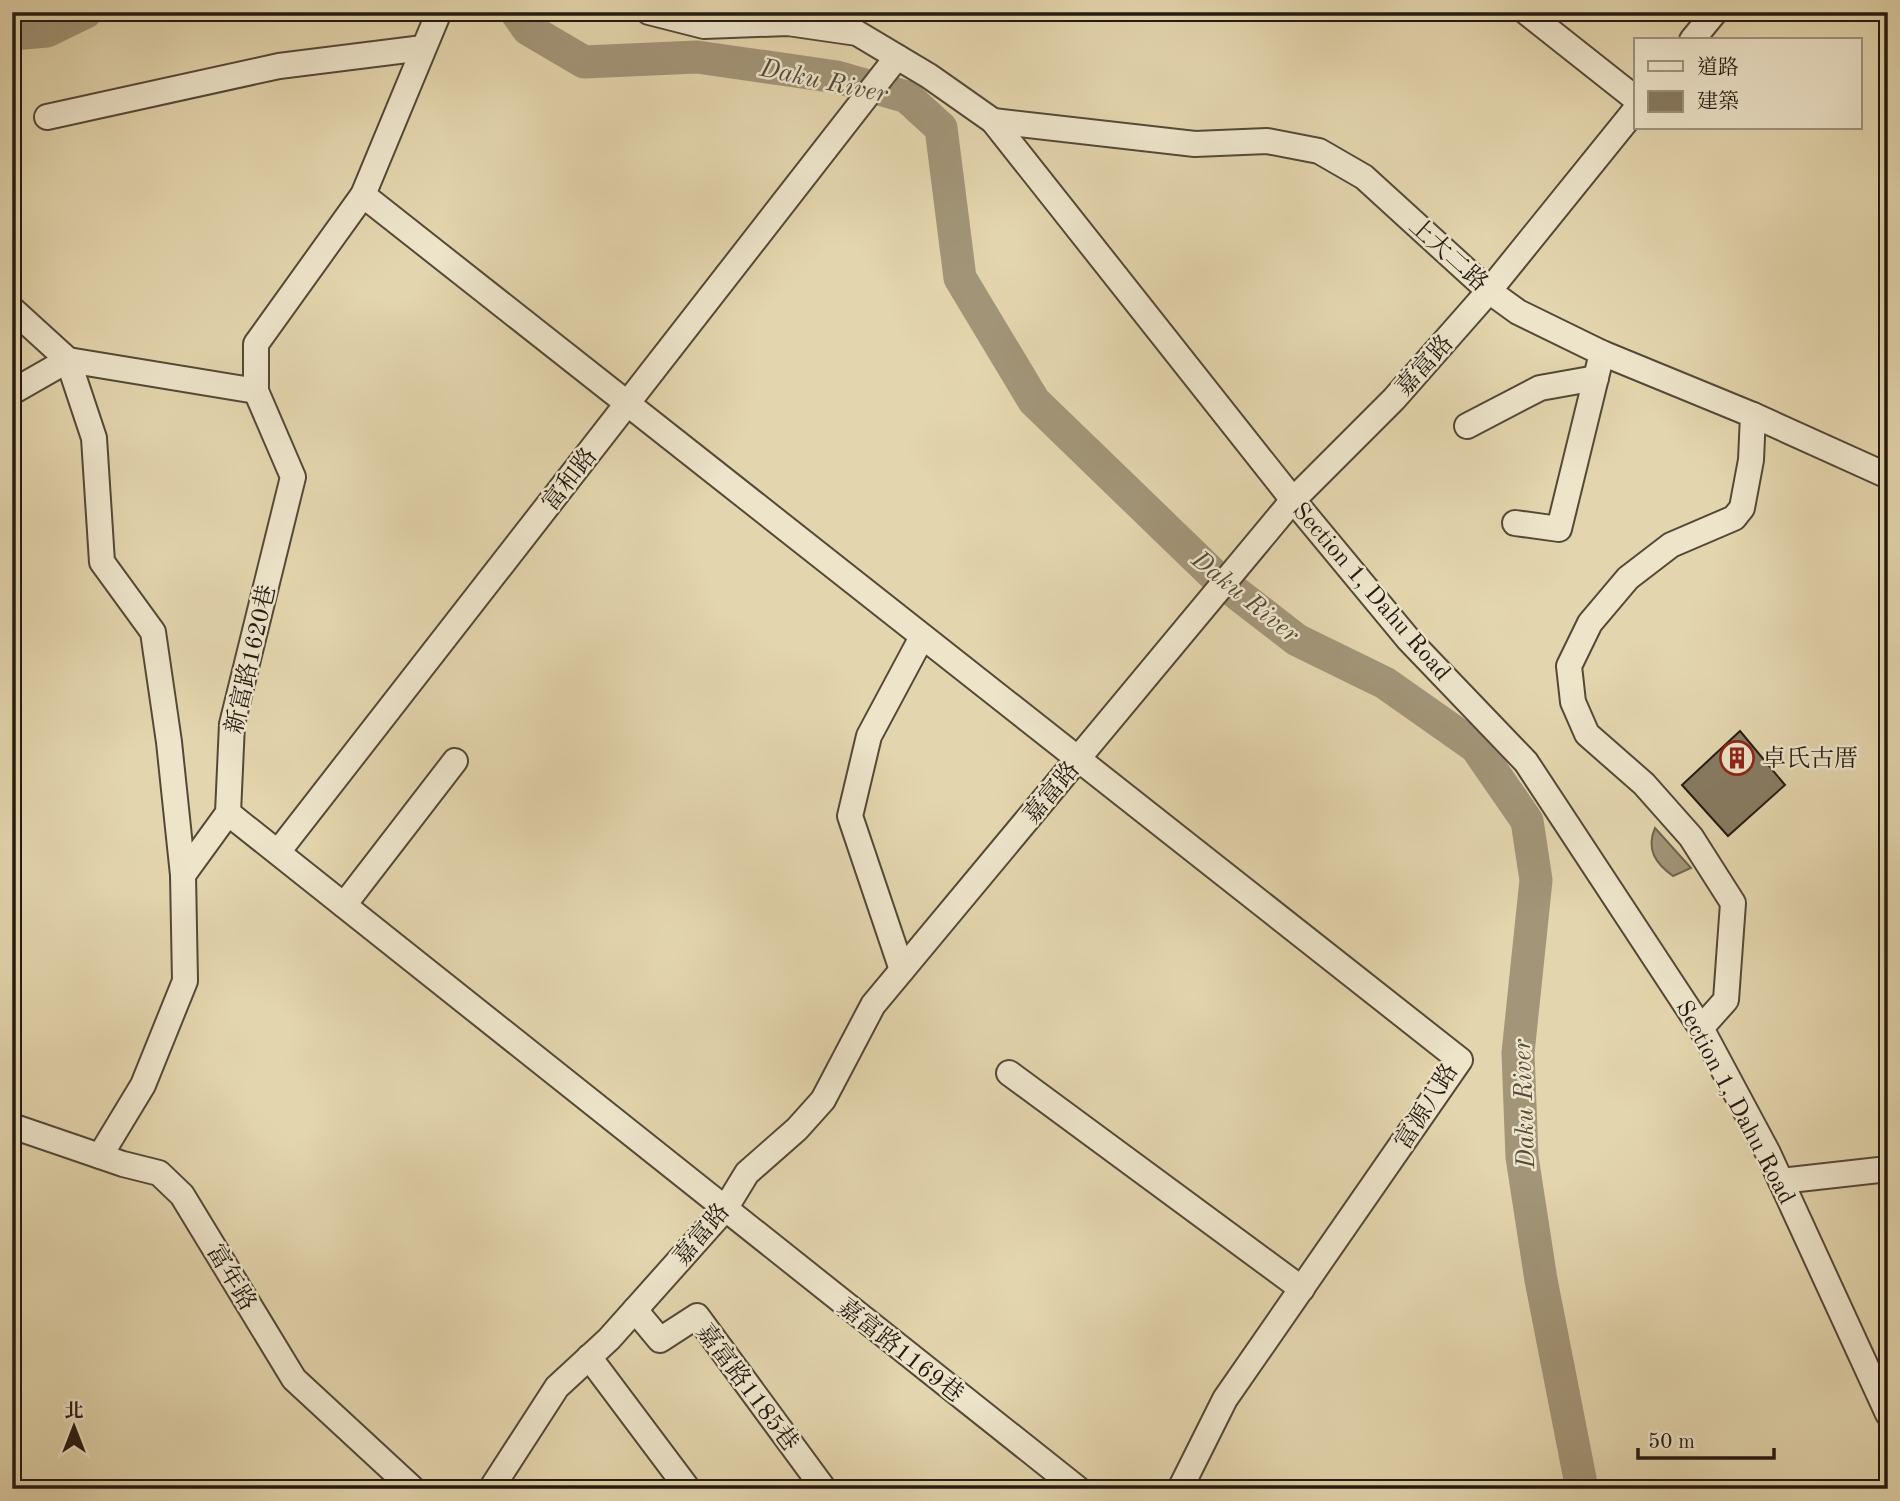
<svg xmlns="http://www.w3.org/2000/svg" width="1900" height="1501" viewBox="0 0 1900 1501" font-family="'Old Standard TT','Noto Serif TC',serif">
<rect width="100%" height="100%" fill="#e3d5ad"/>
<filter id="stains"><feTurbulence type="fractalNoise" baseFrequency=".00286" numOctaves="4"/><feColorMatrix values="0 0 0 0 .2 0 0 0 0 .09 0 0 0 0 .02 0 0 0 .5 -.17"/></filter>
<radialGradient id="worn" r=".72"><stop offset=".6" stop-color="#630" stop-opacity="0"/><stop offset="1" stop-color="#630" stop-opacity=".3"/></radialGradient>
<!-- water -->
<path fill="#a29578" stroke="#70644f" stroke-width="2" d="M1655 828 1691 868 1673 876C1655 863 1646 849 1655 828Z"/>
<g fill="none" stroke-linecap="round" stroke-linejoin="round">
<!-- river -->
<g stroke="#a29578" stroke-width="33">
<path d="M516 12 528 29 584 62 697 57 837 77 907 97 941 128 960 278 1034 401 1218 579 1297 640 1385 683 1476 747 1527 821 1536 880 1518 1053 1522 1157 1541 1280 1582 1489"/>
<path d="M12 34 47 31 86 12"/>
</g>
</g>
<!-- building -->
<path fill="#877b62" stroke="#241a11" stroke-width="2" d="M1740 731 1785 785 1728 836 1682 785Z"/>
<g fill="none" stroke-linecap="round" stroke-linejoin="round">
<!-- minor casing -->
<g stroke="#544938" stroke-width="28">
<g id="minor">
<path d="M649 12 704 26 788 23 857 33 929 76 993 121 1293 500 1409 640 1526 762 1701 1028 1768 1153 1888 1414"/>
<path d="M1526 12 1636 99"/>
<path d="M1692 40 1715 12"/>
<path d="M47 117 279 66 423 48"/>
<path d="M993 121 1195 144 1267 141 1319 151 1364 177 1489 291 1518 312 1602 353 1753 415 1888 476"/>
<path d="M363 195 1460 1060 1225 1399 1180 1489"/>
<path d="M12 309 68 360 94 438 102 562 153 632 169 742 183 875"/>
<path d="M12 392 68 360 256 391"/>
<path d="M1467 426 1540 388 1596 378"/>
<path d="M1515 523 1559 529 1602 353"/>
<path d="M228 813 1078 1489"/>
<path d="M278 852 897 57"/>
<path d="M344 905 455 761"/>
<path d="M902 970 850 816 869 736 922 637"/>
<path d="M1701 1028 1726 1000 1733 903 1691 837 1644 784 1587 734 1573 702 1569 666 1590 623 1628 578 1671 545 1734 518 1742 508 1751 460 1753 415"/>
<path d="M1009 1073 1302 1289"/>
<path d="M12 1126 123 1164 159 1173 182 1195 294 1379 413 1489"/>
<path d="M100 1156 143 1085 185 981 183 875 228 813 232 724 293 477 256 391V344L363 195 439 12"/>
<path d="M1781 1181 1888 1169"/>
<path d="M635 1310 660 1340 697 1316 824 1489"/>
<path d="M589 1357 688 1489"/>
<path d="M491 1489 557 1387 609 1339 725 1209 747 1173 797 1129 823 1100 873 1005 1293 500 1394 399 1489 291 1636 109"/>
</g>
</g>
<!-- minor -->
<use href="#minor" stroke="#ede4ca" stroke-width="24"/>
</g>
<!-- icons -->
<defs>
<g id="building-ring" transform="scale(1.75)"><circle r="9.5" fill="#ede4ca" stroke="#8f2418" stroke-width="1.5"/><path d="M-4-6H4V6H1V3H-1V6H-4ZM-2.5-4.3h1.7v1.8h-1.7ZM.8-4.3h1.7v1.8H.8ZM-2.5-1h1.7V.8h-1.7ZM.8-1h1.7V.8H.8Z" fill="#8f2418"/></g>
</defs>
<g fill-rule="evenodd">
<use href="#building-ring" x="1737" y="758"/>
</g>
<g text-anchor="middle" stroke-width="5" stroke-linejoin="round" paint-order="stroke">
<!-- street labels -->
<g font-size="24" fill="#241a11" stroke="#ede4ca">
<text transform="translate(1449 254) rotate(42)" y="8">上大二路</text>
<text transform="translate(1424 365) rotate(-48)" y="8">嘉富路</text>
<text transform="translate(569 479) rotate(-52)" y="8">富和路</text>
<text transform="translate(1372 591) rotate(49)" y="8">Section 1, Dahu Road</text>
<text transform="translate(250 659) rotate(-77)" y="8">新富路1620巷</text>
<text transform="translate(1051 792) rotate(-50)" y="8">嘉富路</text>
<text transform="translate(1736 1102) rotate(62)" y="8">Section 1, Dahu Road</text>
<text transform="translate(1426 1106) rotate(-58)" y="8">富源八路</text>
<text transform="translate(701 1234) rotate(-50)" y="8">嘉富路</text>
<text transform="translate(232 1277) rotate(59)" y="8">富年路</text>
<text transform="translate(901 1350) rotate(38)" y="8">嘉富路1169巷</text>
<text transform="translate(748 1387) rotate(53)" y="8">嘉富路1185巷</text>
</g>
<!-- poi labels -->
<g font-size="24" fill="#241a11" stroke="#ede4ca" text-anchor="start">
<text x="1762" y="766">卓氏古厝</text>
</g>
<!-- water labels -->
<g font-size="26" font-style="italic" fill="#564b3a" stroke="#ede4ca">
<text transform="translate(824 80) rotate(12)" y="9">Daku River</text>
<text transform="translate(1246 596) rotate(39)" y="9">Daku River</text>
<text transform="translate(1523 1104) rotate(-92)" y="9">Daku River</text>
</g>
</g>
<!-- margin -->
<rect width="1900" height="1501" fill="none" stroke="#e3d5ad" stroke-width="42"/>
<rect x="14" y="14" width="1872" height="1473" fill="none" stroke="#241a11" stroke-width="3.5"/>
<rect x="21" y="21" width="1858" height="1459" fill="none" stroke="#241a11" stroke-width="2"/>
<!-- legend -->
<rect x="1634" y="38" width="228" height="91" fill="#ede4ca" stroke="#9d9380" stroke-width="2"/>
<rect x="1648" y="61" width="35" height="10" fill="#ede4ca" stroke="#9d9380" stroke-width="2"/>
<text x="1697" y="74" font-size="21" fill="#241a11">道路</text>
<rect x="1648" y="91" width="35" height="21" fill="#877b62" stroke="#9d9380" stroke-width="2"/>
<text x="1697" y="108" font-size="21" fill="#241a11">建築</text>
<!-- north arrow -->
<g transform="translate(74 1427)" stroke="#ede4ca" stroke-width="5" paint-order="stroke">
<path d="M0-5L12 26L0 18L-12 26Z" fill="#241a11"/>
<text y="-10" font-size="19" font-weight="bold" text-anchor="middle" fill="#241a11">北</text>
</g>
<!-- scale -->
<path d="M1638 1448v10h136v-10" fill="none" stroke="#241a11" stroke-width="3.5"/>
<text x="1648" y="1448" font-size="21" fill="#241a11" stroke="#ede4ca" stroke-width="5" paint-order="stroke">50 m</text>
<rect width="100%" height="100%" filter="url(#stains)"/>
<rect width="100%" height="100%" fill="url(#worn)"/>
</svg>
